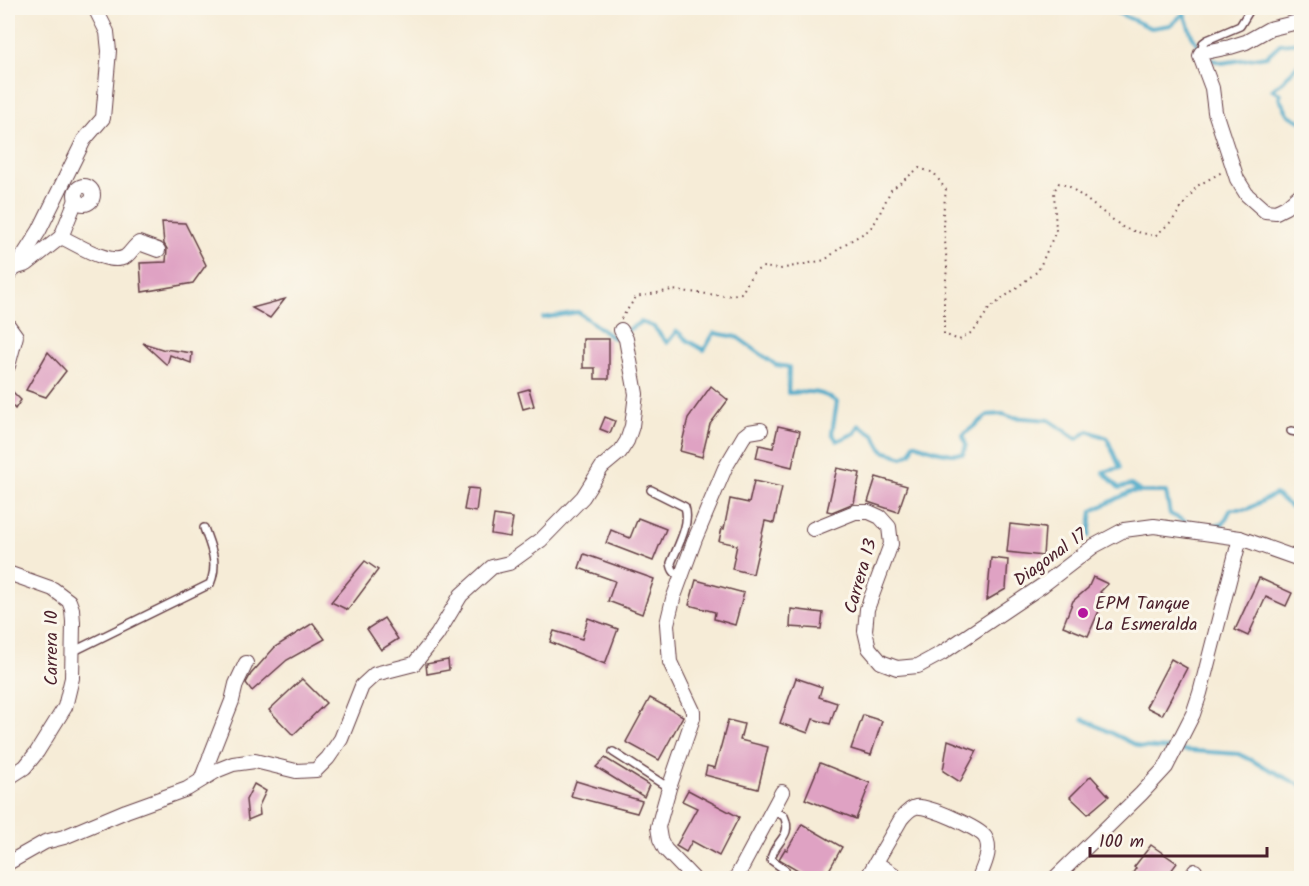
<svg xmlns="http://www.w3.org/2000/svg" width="1309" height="886" viewBox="0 0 1309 886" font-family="Kalam,sans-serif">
<rect width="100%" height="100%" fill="#fbf7ec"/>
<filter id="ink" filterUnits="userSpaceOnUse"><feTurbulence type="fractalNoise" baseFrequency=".0167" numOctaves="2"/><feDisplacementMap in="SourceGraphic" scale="12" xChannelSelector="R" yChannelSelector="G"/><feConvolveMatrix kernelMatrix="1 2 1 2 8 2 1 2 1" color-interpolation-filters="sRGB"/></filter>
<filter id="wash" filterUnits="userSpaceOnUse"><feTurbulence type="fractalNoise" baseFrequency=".008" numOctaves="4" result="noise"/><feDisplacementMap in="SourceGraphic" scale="24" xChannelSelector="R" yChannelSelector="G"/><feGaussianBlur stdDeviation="1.35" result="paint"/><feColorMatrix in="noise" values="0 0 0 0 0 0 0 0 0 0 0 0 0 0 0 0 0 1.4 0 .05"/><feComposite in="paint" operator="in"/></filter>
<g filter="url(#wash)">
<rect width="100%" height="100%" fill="#f6ecd7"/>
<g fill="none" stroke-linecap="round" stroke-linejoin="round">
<!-- stream -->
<g stroke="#4aa8c8" stroke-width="4">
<path d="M1107 8 1151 28 1171 25 1184 13 1192 36 1201 50"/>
<path d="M1205 57 1222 63 1267 56 1280 44 1302 42"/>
<path d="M1302 60 1283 81 1272 90 1281 94 1279 98 1289 115 1302 122"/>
<path d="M543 318 578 312 613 338 620 335"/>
<path d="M626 331 641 322 654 327 667 343 677 331 688 341 704 350 714 333 737 337 776 365 789 367 788 393C810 392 819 389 837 402L832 433 837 441 855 433 859 425 874 435 883 451 903 457 911 453 914 443C930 450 945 455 963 454L966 445 963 435 988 415 1003 414 1011 417 1049 420 1077 439 1088 431 1107 438 1120 468 1103 472 1119 488 1131 485 1141 492"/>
<path d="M1204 527 1223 524 1231 509H1248L1275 494 1291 507 1302 510"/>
<path d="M1089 536 1092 511 1130 492H1166L1170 514 1197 527"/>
<path d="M1083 719 1140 747 1171 749"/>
<path d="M1179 750 1239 754 1302 786"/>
</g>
</g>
<g id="blocks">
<!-- building -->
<g fill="#dfa2c3">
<path d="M162 222 185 223 206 265 193 283 142 292 140 263 166 262 167 249 164 244Z"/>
<path d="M285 299 270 318 252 308Z"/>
<path d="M583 339H609V379H595V368H583Z"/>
<path d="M143 343 165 350V349L192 353 191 363 170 355 167 365Z"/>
<path d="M48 352 66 371 46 397 26 390Z"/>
<path d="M711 386 728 400 710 424 702 457 680 451 688 418Z"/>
<path d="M8 387 21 400 15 409 8 401Z"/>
<path d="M529 389 534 406 523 409 518 392Z"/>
<path d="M605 417 615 421 610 433 600 429Z"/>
<path d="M778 426 800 431 792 467 756 458 759 445 773 448Z"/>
<path d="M837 468 860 473 854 503 832 512 827 511Z"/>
<path d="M876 477 907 486 898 512 868 502Z"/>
<path d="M754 481 782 487 774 523 765 521 753 574 732 569 737 545 719 541 722 528 724 529 730 499 749 503Z"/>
<path d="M468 488 479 489 476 512 464 510Z"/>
<path d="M494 515 513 518 510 537 491 534Z"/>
<path d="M638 518 666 529 653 561 606 543 611 530 630 538Z"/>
<path d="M1010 524 1045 528 1043 556 1007 552Z"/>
<path d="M584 554 654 579 642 614 608 601 615 581 579 568Z"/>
<path d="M991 558 1008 560 1006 589 987 600Z"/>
<path d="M365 561 378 570 348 610 331 602Z"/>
<path d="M1093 577 1108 584 1100 592 1105 597 1088 636 1063 626 1073 601 1088 588Z"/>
<path d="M1259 578 1292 593 1286 606 1266 597 1248 636 1235 630Z"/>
<path d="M696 580 744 593 735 625 714 619 715 612 689 605Z"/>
<path d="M791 609 823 613 821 629 790 627Z"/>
<path d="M384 618 398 639 381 650 367 629Z"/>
<path d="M588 618 618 629 605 664 550 642 554 631 582 639Z"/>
<path d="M313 623 325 639 287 660 252 691 246 683 251 674 275 647Z"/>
<path d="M1171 659 1187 668 1162 715 1146 707Z"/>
<path d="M448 660 449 670 427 674 426 664Z"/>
<path d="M796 678 822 687 819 697 837 703 830 724 813 719 808 733 780 723Z"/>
<path d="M302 679 326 703 293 735 269 710Z"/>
<path d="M650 698 683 716 659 760 626 742Z"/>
<path d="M863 715 882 721 871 755 851 749Z"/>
<path d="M728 720 744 724 740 740 768 747 758 789 705 775 707 766 715 768Z"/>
<path d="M948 740 977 751 960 782 943 771Z"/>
<path d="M605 758 649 785 644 797 596 767Z"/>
<path d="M820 763 870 783 856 819 805 799Z"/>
<path d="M1091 776 1109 796 1088 814 1070 797Z"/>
<path d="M576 781 642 801 637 813 571 796Z"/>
<path d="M254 784 266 791 259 806 260 815 248 820 246 800Z"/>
<path d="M688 790 739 817 719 856 692 841 686 852 676 846 697 808 682 801Z"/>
<path d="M802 824 842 847 824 879H813L779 859 785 849 787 850Z"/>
<path d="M1151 845 1177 863 1165 879H1129L1136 868 1134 867Z"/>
</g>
</g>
</g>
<g filter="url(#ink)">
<use href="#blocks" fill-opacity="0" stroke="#643e45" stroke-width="1.5"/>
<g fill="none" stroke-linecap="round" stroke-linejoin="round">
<!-- lane casing -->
<g stroke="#643e45" stroke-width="10">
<g id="lane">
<path d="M1201 53 1203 43 1207 40 1240 26 1251 8"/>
<path d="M1291 431 1302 433"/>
<path d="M651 490 685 507C691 524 677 547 671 563 672 571 675 574 682 577"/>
<path d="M72 652 210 584C219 563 211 548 204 528"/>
<path d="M613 752 669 788"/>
<path d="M772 811 784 816C794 838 773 841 771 860L785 870"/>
</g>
</g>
<!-- street casing -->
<g stroke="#643e45" stroke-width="16">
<g id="street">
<path d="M1302 21 1269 29 1246 42 1230 47 1201 53 1200 56 1212 88 1215 112 1237 179 1247 195 1265 211 1276 212 1286 207 1302 193"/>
<circle cx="84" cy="195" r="9"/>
<path d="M61 237C77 244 109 266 125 257 130 254 134 246 139 243L158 250"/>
<path d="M17 267 27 264 61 237 76 200"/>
<path d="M8 275 16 267 39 231 84 140 103 118 109 51 107 32 95 8"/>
<path d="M8 325 16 336 8 366"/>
<path d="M813 529 855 512H869L880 517 889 527 891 544 867 609 865 631 869 648 881 662 897 668 918 666 942 653 1043 585 1094 546 1124 530 1154 526 1240 538 1302 560"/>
<path d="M8 573 53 589 69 601 72 609 73 622 72 678 65 707 37 752 25 767 8 778"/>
<path d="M201 780 232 701 236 684 246 663"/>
<path d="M8 863 45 842 64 837 126 811 187 789 218 770 233 764 255 761 296 771 316 770 328 758 341 739 362 686 375 674 414 664 437 635 461 595 492 567 509 563 541 540 583 497 602 467 620 452 627 441 632 426 636 394 626 339 621 330"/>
<path d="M876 863 893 874 896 878"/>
<path d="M693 878 665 849 660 839 658 827 669 788 693 718V711L670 662 667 624 673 599 695 539 725 468 744 436 749 432 761 430"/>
<path d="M736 878 782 792"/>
<path d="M867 878 901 819C905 814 910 808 916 807 927 805 979 828 985 837 993 849 983 867 979 878"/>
<path d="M1055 878 1141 794 1166 767 1193 714 1200 693 1240 538"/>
<path d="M1190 878 1195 871"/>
</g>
</g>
<!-- path -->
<path stroke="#643e45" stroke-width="2" stroke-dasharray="1.5 4.5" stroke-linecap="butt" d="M621 319 636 297 672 290 725 296 742 293 752 274 762 267 780 269 825 260 845 244 869 230 876 221 891 190 919 168 934 173 946 190 943 214 947 267 944 302V334L959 340 974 331 989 309 1038 271 1056 231 1054 191 1059 183 1070 187 1125 229 1155 236 1172 221 1197 186 1222 172"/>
<!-- lane -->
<use href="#lane" stroke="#fff" stroke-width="7"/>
<!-- street -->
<use href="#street" stroke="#fff" stroke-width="14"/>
</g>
</g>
<!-- markers -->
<circle fill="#b5179e" stroke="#fbf7ec" stroke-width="2" cx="1083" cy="613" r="6"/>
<g text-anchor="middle" stroke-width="6" stroke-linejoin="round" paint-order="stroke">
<!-- street labels -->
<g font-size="18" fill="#4a1f2b" stroke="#fbf7ec">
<text transform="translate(1050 557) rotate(-36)" y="6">Diagonal 17</text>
<text transform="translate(860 576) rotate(-74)" y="6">Carrera 13</text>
<text transform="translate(51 648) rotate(-90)" y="6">Carrera 10</text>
</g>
<!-- poi labels -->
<g font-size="18" fill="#4a1f2b" stroke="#fbf7ec" text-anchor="start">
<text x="1095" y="609">EPM Tanque<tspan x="1095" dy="21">La Esmeralda</tspan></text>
</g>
</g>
<!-- margin -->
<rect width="1309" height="886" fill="none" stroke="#fbf7ec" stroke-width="30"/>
<!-- scale -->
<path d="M1090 847v9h177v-9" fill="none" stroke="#4a1f2b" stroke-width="3"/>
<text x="1099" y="847" font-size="18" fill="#4a1f2b" stroke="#fbf7ec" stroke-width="4.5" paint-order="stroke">100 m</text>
</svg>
